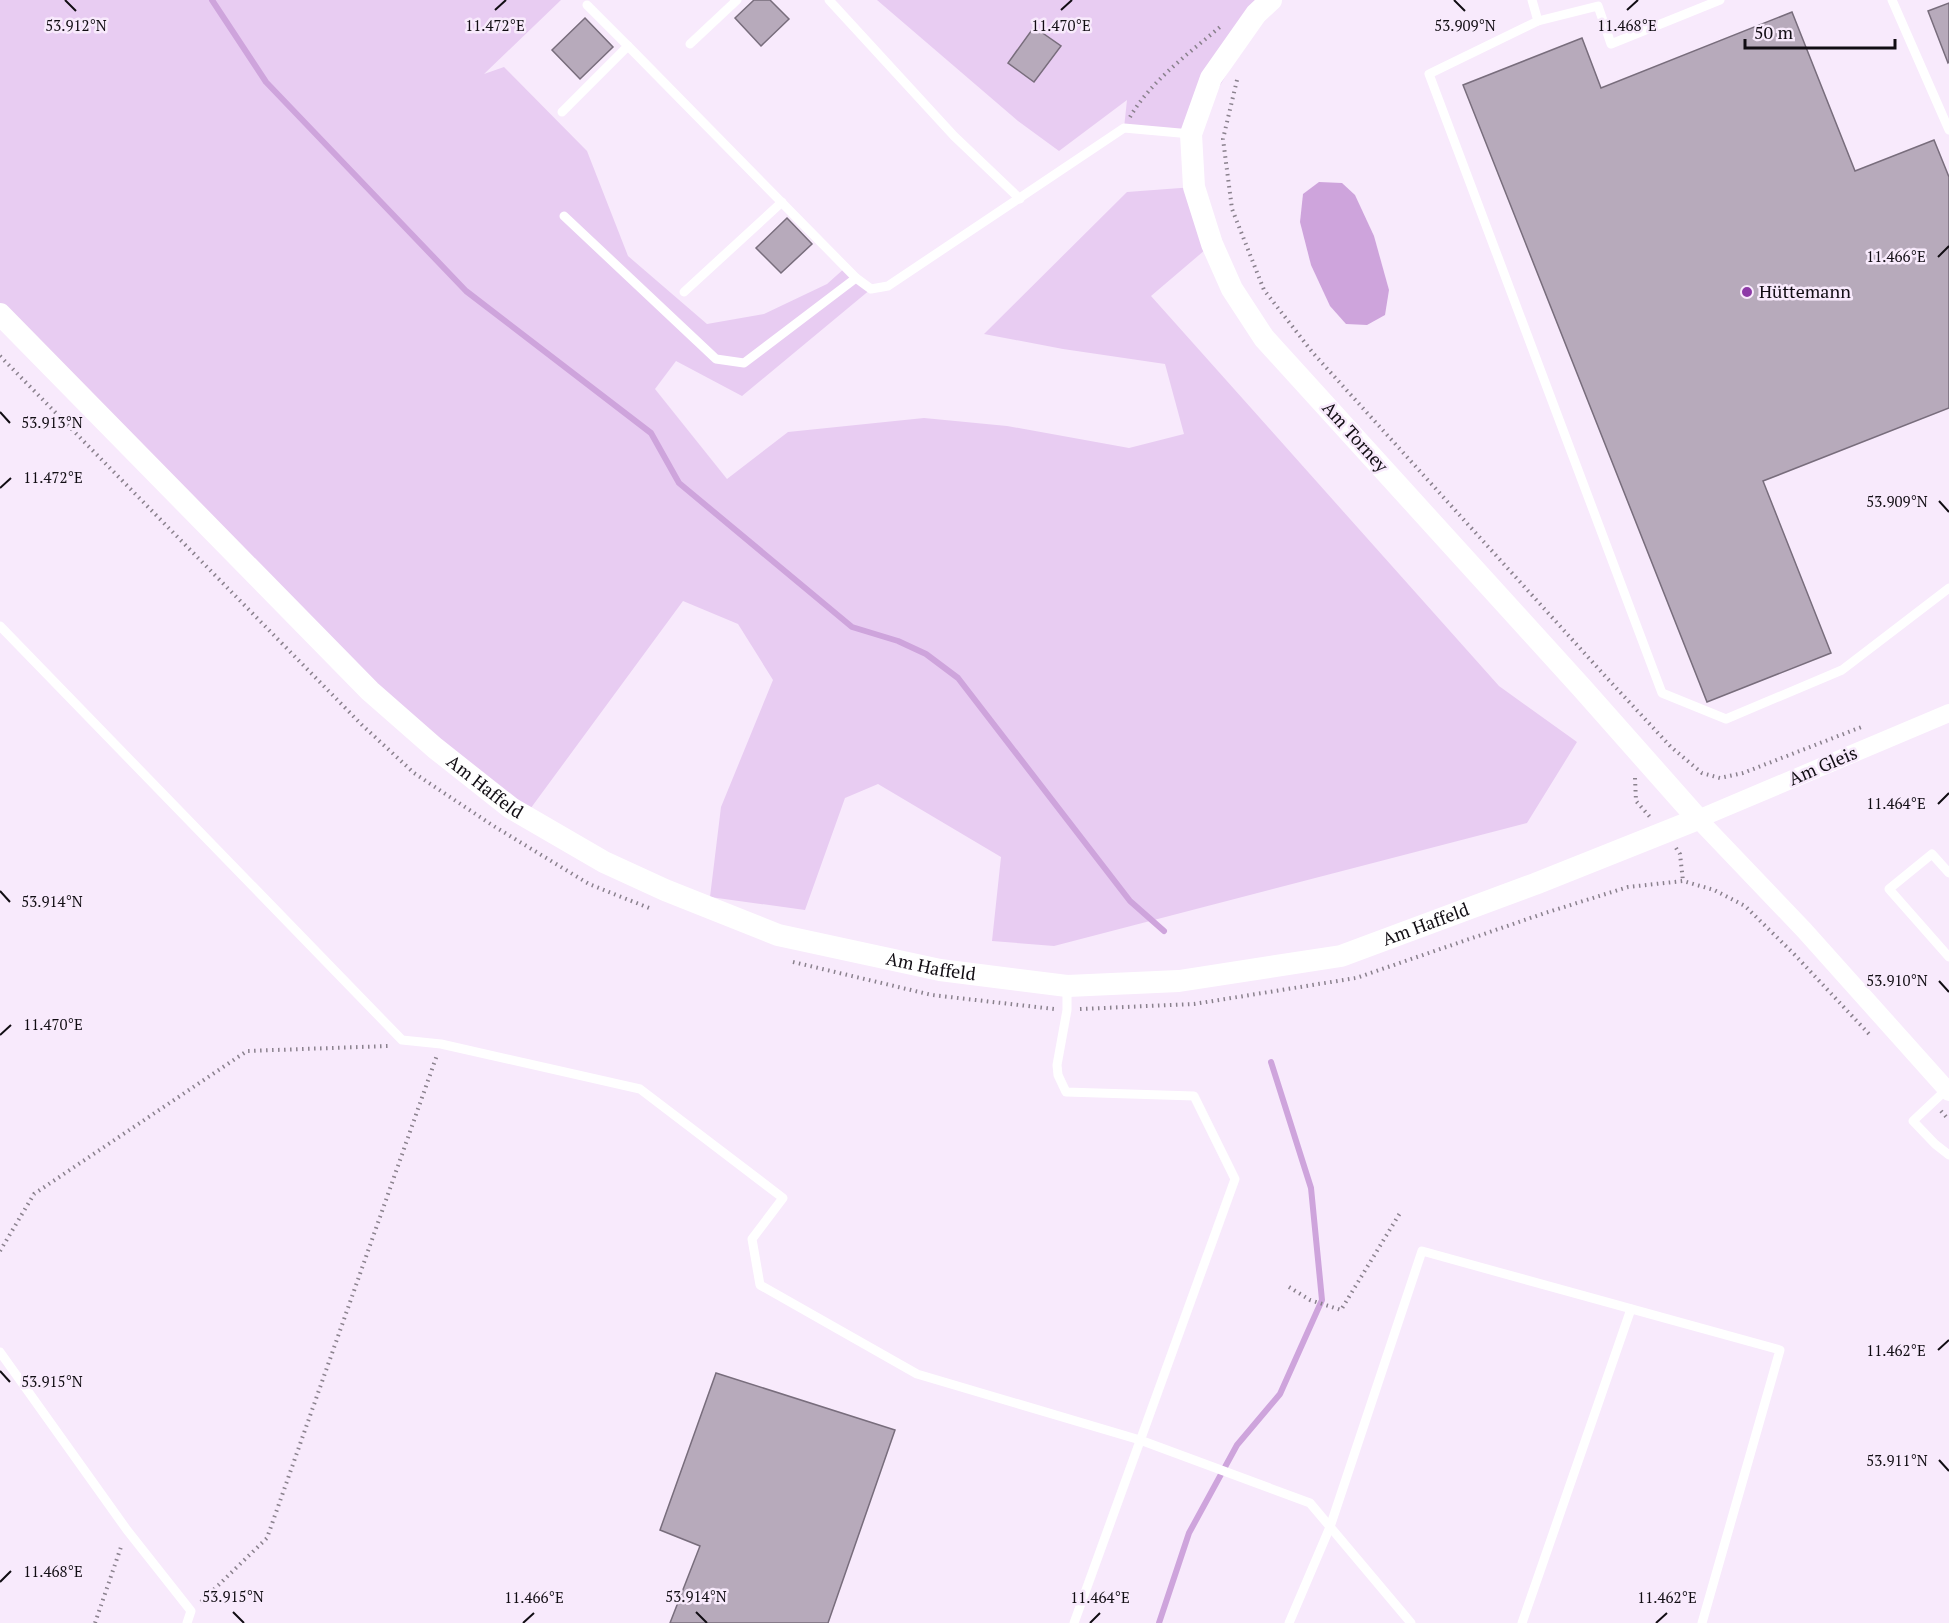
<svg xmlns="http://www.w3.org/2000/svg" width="1949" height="1623" viewBox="0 0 1949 1623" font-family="'PT Serif',serif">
<rect width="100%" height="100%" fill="#f8eafc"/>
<!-- green -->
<g fill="#e8ccf2">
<path d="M0 0H561L484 74 504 67 587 151 628 256 707 324 764 314 827 284 846 267 871 289 742 396 676 361 655 389 727 479 788 432 924 418 1007 426 1129 448 1184 434 1165 364 1063 349 984 334 1127 192 1194 187 1212 244 1151 296 1499 686 1577 742 1527 823 1054 946 992 941 1001 857 878 784 845 798 805 910 710 897 721 807 773 680 738 624 683 601 525 816 435 748 0 314Z"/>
<path d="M877 0H1271L1191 134 1124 128 1127 100 1059 151 1018 121Z"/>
</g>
<!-- water -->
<path fill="#cea4dc" d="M1319 182 1342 183 1355 195 1374 236 1389 290 1385 315 1367 325 1346 324 1330 306 1311 265 1300 222 1303 194Z"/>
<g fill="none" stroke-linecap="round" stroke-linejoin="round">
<!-- stream -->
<g stroke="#cea4dc" stroke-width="6">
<path d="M212 0 266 82 466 291 651 433 679 483 852 627 898 641 926 654 958 678 1130 901 1164 931"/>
<path d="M1159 1623 1189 1533 1237 1445 1280 1394 1322 1300 1311 1188 1271 1062"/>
</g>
</g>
<!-- building -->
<g fill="#b7aabb" stroke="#786d7c" stroke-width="1.5">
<path d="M754 0H770L789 19 761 46 735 18Z"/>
<path d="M1949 3V62L1948 63 1928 11Z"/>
<path d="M1792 12 1855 171 1934 140 1949 177V408L1763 481 1831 653 1707 702 1463 85 1582 38 1601 88Z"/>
<path d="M585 18 613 47 580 79 552 50Z"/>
<path d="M1034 27 1061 46 1034 82 1008 63Z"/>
<path d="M787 218 812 244 781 273 756 248Z"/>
<path d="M716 1373 895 1430 828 1623H670L700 1546 660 1530Z"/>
</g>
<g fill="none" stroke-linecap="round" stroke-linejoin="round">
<!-- path -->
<g stroke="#8a818d" stroke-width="4" stroke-dasharray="1.5 4.5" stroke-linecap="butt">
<path d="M1237 80 1223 139 1232 209 1264 290 1313 353 1606 677 1671 747 1702 773 1720 778 1743 773 1864 726"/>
<path d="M1130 117C1151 81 1188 54 1220 27"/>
<path d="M0 356 362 725 414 773 492 825 589 884 649 908"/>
<path d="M1635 778 1636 801 1650 817"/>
<path d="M1676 848 1680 854 1683 881"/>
<path d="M793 962 932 995 1054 1009"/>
<path d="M1080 1009 1194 1004 1356 978 1545 913 1628 887 1683 881 1714 890 1745 906 1794 954 1869 1034"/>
<path d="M1941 1111 1949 1120"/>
<path d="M0 1251 34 1194 247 1051 388 1046"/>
<path d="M1289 1287 1310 1300 1341 1310 1400 1213"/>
<path d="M201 1602 267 1538 437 1055"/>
<path d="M95 1623 122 1544"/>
</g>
<!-- service -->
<g stroke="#fff" stroke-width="9">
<path d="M829 0 954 136 1020 199"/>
<path d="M1532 0 1538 21"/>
<path d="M1720 0 1611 44 1598 6 1538 21 1429 74 1662 693 1726 719 1842 670 1949 588"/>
<path d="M1892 0 1949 130"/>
<path d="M690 44 737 0"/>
<path d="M628 46 856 278"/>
<path d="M562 112 628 46 587 5"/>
<path d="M564 216 716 359 744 363 856 278 871 289 888 286 1124 128 1191 134"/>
<path d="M684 292 782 202"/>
<path d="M0 626 402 1040 441 1044 640 1089 783 1198 752 1239 760 1285 917 1374 1140 1440 1310 1503 1411 1623"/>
<path d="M1949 873 1932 854 1889 889 1949 957"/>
<path d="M1067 987V1010L1057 1065 1058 1075 1066 1092 1194 1096 1235 1179 1074 1623"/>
<path d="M1947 1089 1913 1121 1935 1144 1949 1155"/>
<path d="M0 1352 127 1530 191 1611 187 1623"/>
<path d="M1289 1623 1330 1527 1422 1251 1780 1350 1702 1623"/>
<path d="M1522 1623 1631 1309"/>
</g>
<!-- minor -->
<path stroke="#fff" stroke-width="18" d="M1949 713 1698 819 1804 930 1949 1092"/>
<!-- tertiary -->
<path stroke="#fff" stroke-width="22" id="s1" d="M0 314 370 691 435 748 511 808 604 862 665 890 778 935 940 970 1067 986 1179 981 1341 956 1535 884 1698 819 1582 688 1264 338 1232 289 1212 244 1194 187 1191 134 1211 78 1256 14 1271 0"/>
</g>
<!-- ticks -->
<path fill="none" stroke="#110d13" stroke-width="2" d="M65 0 76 11M1454 0 1465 11M495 10 506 0M1061 10 1072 0M1627 10 1638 0M1938 257 1949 246M0 412 10 423M0 488 11 478M1939 501 1949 512M1938 804 1949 793M0 891 10 902M1939 981 1949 992M0 1035 11 1025M1938 1350 1949 1340M0 1371 10 1382M1939 1460 1949 1471M0 1582 11 1571M233 1612 244 1623M696 1612 707 1623M523 1623 534 1613M1090 1623 1100 1613M1656 1623 1667 1613"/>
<!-- markers -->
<circle fill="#8d39a7" stroke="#f8eafc" stroke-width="2" cx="1747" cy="292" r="6"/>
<g text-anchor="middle" stroke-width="5" stroke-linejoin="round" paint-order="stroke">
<!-- poi labels -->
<g font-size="18" fill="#110d13" stroke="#f8eafc" text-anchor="start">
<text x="1759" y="298">Hüttemann</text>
</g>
<!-- street labels -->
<g font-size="18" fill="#110d13" stroke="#f8eafc">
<text transform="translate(1355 437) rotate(48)" y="6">Am Torney</text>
<text transform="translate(1823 766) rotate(-23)" y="6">Am Gleis</text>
<text dy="6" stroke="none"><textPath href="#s1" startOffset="678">Am Haffeld</textPath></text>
<text dy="6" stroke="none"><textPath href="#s1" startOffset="1668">Am Haffeld</textPath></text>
<text dy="6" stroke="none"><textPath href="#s1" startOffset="1164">Am Haffeld</textPath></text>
</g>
</g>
<g font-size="15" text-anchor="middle" fill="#110d13" stroke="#f8eafc" stroke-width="5" stroke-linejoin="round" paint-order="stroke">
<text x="495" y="31">11.472°E</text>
<text x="1061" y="31">11.470°E</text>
<text x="1627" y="31">11.468°E</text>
<text x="76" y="31">53.912°N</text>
<text x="1465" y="31">53.909°N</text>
<text x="1896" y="262">11.466°E</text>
<text x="52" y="428">53.913°N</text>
<text x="53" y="483">11.472°E</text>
<text x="1897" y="507">53.909°N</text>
<text x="1896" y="809">11.464°E</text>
<text x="52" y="907">53.914°N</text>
<text x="1897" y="986">53.910°N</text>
<text x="53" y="1030">11.470°E</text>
<text x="1896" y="1356">11.462°E</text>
<text x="52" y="1387">53.915°N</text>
<text x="1897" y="1466">53.911°N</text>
<text x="53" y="1577">11.468°E</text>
<text x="233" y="1602">53.915°N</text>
<text x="696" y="1602">53.914°N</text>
<text x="534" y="1603">11.466°E</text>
<text x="1100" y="1603">11.464°E</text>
<text x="1667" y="1603">11.462°E</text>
</g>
<!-- scale -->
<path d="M1745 39v9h150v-9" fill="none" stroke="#110d13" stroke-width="3"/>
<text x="1754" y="39" font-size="18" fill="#110d13" stroke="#f8eafc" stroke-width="4.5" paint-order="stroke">50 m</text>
</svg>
